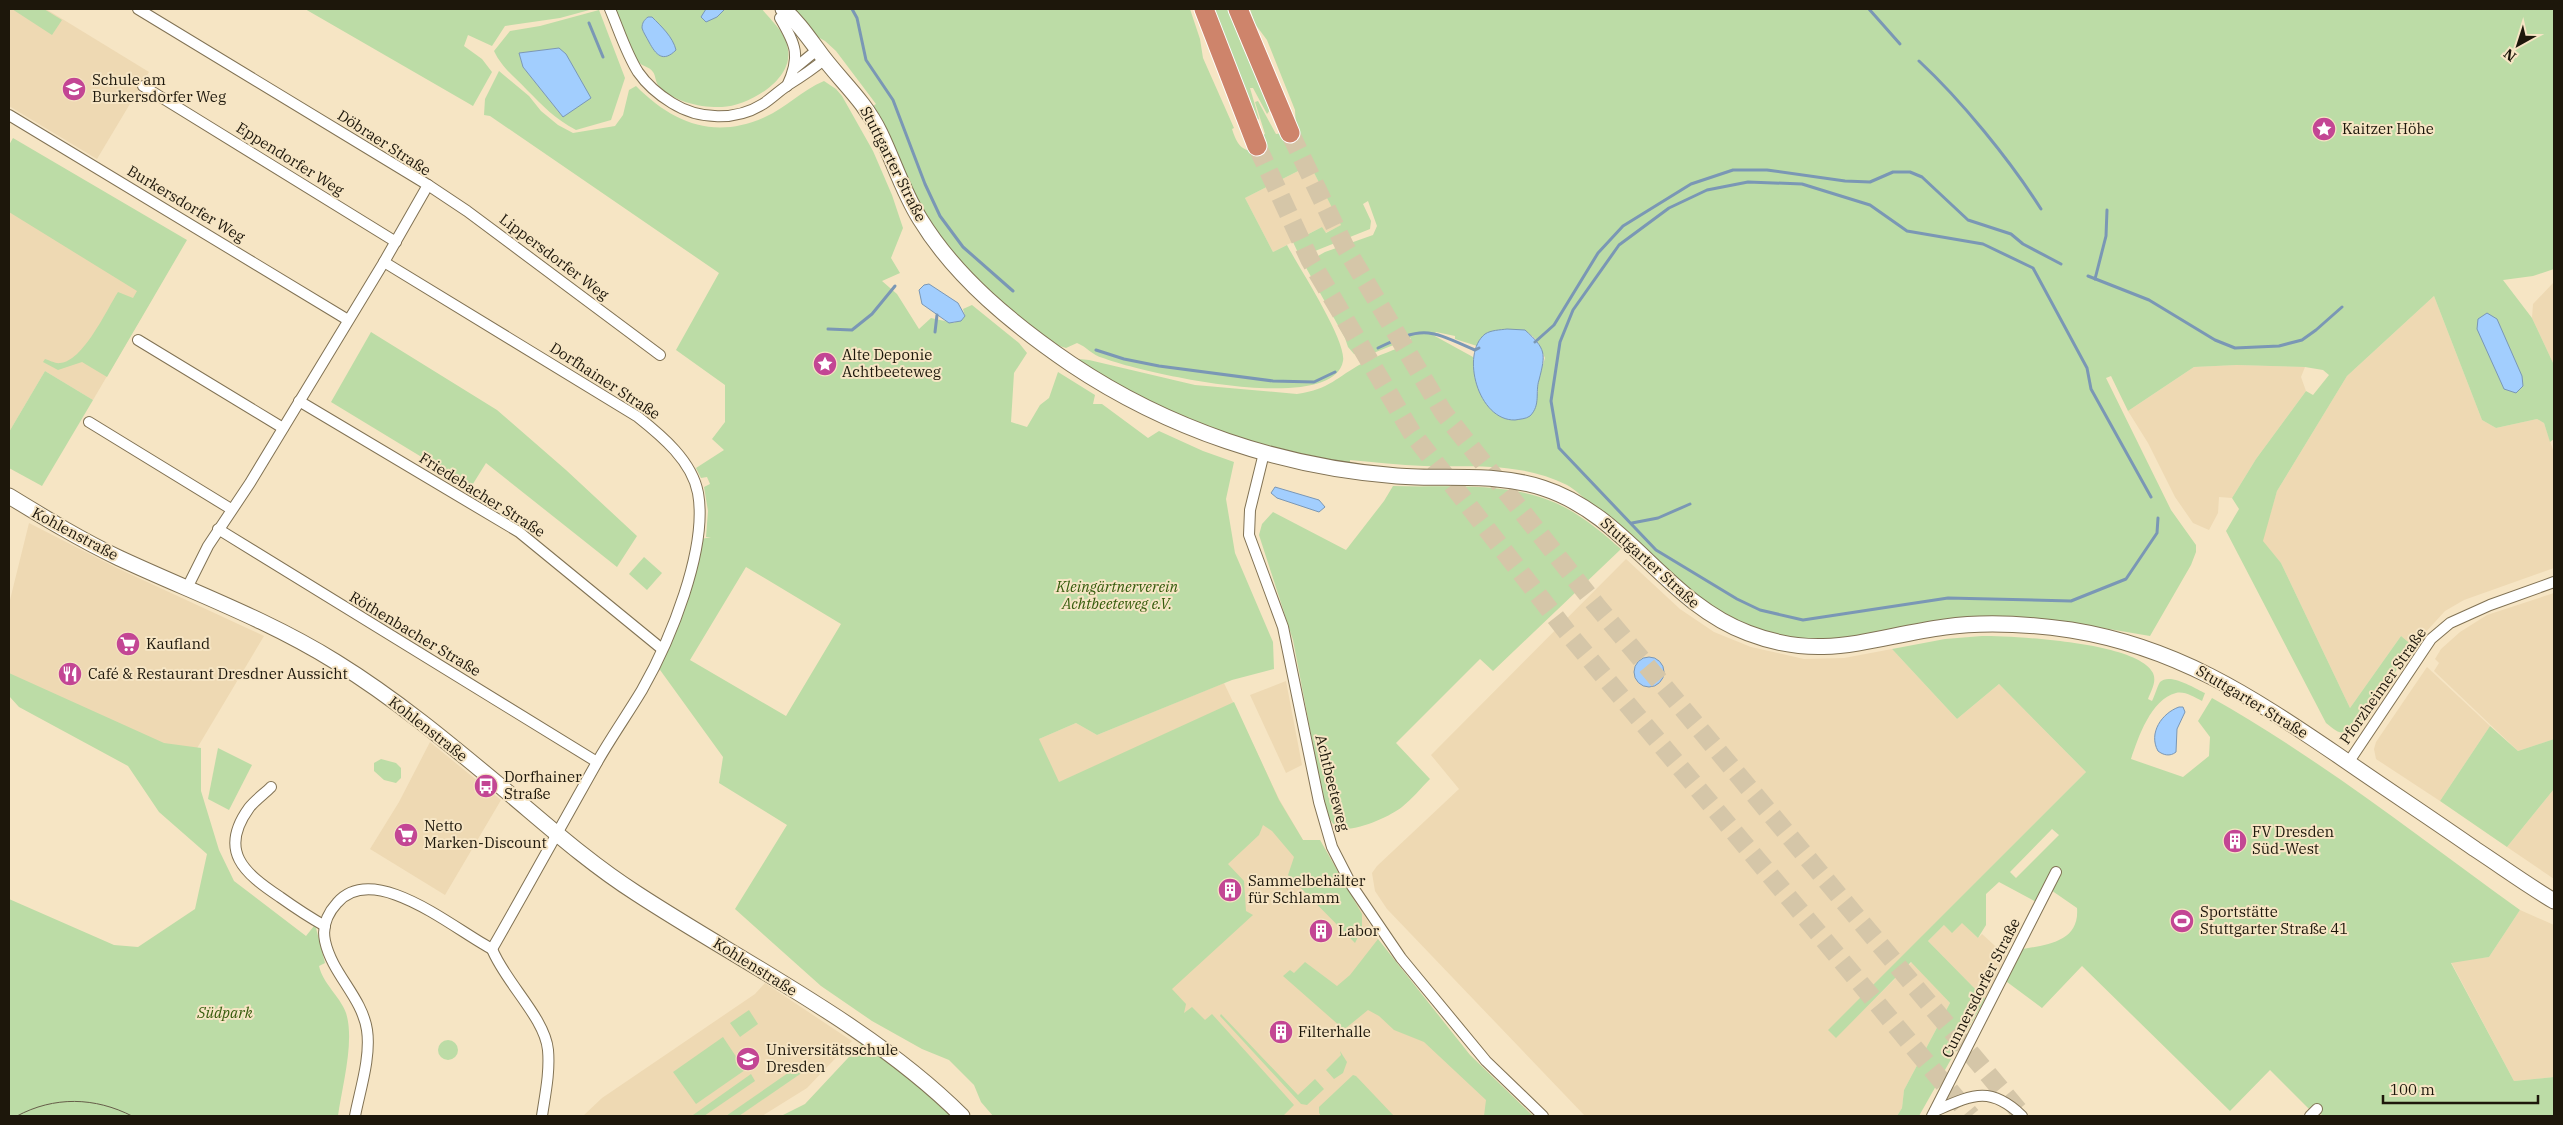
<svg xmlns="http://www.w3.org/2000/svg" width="2563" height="1125" viewBox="0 0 2563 1125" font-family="'IBM Plex Serif',serif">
<rect width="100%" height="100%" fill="#f6e5c4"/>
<!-- built -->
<g fill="#eed9b3">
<path d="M9 9H46L149 72 97 159 9 106Z"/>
<path d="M1310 165 1342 225 1325 233 1322 227 1273 252 1245 198Z"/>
<path d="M9 205 154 296 93 400 45 371 9 432Z"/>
<path d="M2554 282V365L2532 318 2533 304Z"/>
<path d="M2434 296 2482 420 2496 428 2537 419 2544 423 2554 453V568L2464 600 2445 611 2413 646 2401 636 2350 708 2281 563 2262 541 2277 491 2347 376Z"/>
<path d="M2237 365 2305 367 2301 377 2306 391 2256 459 2232 498 2219 497 2218 513 2209 530 2193 523 2175 497 2148 443 2128 411 2194 367Z"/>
<path d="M29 523 117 568 264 636 190 760 9 675V604Z"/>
<path d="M1626 559 1680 609 1714 632 1751 647 1804 659 1844 658 1892 649 1957 719 1999 684 2086 772 1829 1030 1836 1037 1912 962 1950 1003 1904 1090 1902 1108 1897 1116H1585L1387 909 1375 891 1372 873 1377 866 1459 789 1431 755Z"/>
<path d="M2554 593V739L2518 751 2434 671 2439 663 2435 659 2441 649 2460 632 2487 615Z"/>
<path d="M2427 667 2490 726 2440 801 2376 759 2374 749 2376 742Z"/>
<path d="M1286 681 1302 765 1286 773 1250 695Z"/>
<path d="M1224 683 1279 799 1303 840H1320L1378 939 1470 1055 1533 1116H1001L1039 739 1076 723 1097 735Z"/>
<path d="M430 742 501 800 445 895 370 849 399 802Z"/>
<path d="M2554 789V879L2507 847Z"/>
<path d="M2520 910 2554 925V1077L2514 1081 2451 962 2489 957Z"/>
<path d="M1962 922 1978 938 1982 934 2006 956 1985 999 1928 941 1944 925Z"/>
<path d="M765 983 852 1041 807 1088 762 1116H583L602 1098 755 994Z"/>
</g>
<!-- green -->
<g fill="#bcdca6" fill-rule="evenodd">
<path d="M12 9H44L62 20 52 35Z"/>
<path d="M305 9H593L560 18 505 26 492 46 468 35 464 46 482 59 492 72 473 106Z"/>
<path d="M615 9H762C772 22 786 32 788 50 793 80 748 106 722 107 702 108 673 102 659 86 655 82 656 76 653 72 649 66 642 67 638 61 627 48 622 25 615 9Z"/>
<path d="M790 9H1190L1200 39 1203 58 1234 128 1232 129C1236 141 1240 151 1254 151L1261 136 1265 134 1255 102 1258 101 1276 134 1284 133 1296 128 1295 110 1267 40 1255 24 1250 9H2554V269L2533 276 2503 280 2532 318 2554 365V439L2550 442 2544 423 2537 419 2496 428 2482 420 2434 296 2347 376 2277 491 2263 541 2281 563 2350 708 2401 636 2413 646 2356 729C2343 737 2337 732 2326 723L2226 531 2239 509 2232 498 2256 459 2306 391 2313 395 2329 375 2323 370 2305 367 2237 365 2194 367 2128 411 2111 376 2106 378 2171 510 2196 545V552L2191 565 2150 636C2085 625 2020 612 1953 618 1913 622 1875 638 1835 640 1815 641 1794 638 1775 634 1697 616 1654 547 1591 503 1583 498 1576 490 1567 485 1521 462 1473 467 1424 466 1399 465 1375 462 1350 460V465L1276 451 1167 412 1077 361 1079 359 1089 360 1195 385 1297 394C1331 389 1336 377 1363 363 1378 355 1395 350 1410 343L1411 338 1366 356 1354 354 1348 347 1345 338 1304 264 1325 252 1373 235 1377 226 1368 201 1363 204 1371 221 1370 229 1300 257 1293 242 1322 227 1326 233 1341 225 1310 165 1245 198 1273 252 1287 245C1298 266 1347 341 1343 361 1333 417 1139 372 1103 358 1092 355 1087 347 1077 343L1066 348 1053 344 1018 318 968 271 924 217 873 106 876 104 836 51 825 41 816 36ZM1525 330 1537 340 1545 358 1537 384 1538 393 1480 394 1473 357 1433 335 1436 332 1455 336V339L1477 346 1485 334Z"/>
<path d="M1213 9H1229L1242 46 1271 109 1267 114 1253 88H1250L1259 119 1257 120Z"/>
<path d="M599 10 625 78 611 120 576 130C555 119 543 106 527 90 514 76 502 68 494 51L510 31 540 26ZM559 48 563 117 523 67 519 53Z"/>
<path d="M499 71 529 96 541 111 558 125 573 133 615 126 623 115 629 90 636 86C673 123 714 140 765 117 786 108 802 90 824 81L836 89 842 96 873 151 892 195 903 228 891 258 900 273 882 281 897 294 919 329 931 318 954 323 965 316 963 309 972 305 1019 343 1027 353 1014 373 1011 422 1027 427 1040 405 1049 398 1058 372 1095 395 1093 404H1102L1148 438 1159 431 1203 451 1234 462 1226 499 1235 553 1273 642 1274 669 1232 680 1097 735 1076 723 1039 739 1059 782 1234 702 1279 800 1303 840H1320L1362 914V929L1355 943 1288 875 1294 857 1272 831 1263 825 1259 835 1228 864 1244 881 1246 911 1253 915 1172 989 1186 1004 1184 1013 1192 1007 1205 1020 1212 1014 1294 1105 1283 1116H993L981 1102 974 1085 949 1060 922 1049 872 1021 821 986 735 909 787 825 719 783 723 757 655 663 662 649 697 540 711 537H706L708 511 704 487 710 484 707 477 701 478 696 468 724 450 712 439 725 422V385L676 350 719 273 490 116 484 115 485 99ZM746 567 841 624 786 716 690 660Z"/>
<path d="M13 138 187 240 107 377 82 362 58 370 43 362 45 359C49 360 56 364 60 363 83 362 107 309 118 292L133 298 137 291 9 212V145Z"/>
<path d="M371 332 497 410 566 470 637 536 617 567 486 463 471 487 331 402Z"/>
<path d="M45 371 93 400 42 486 9 468V432Z"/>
<path d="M1393 486C1449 488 1515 480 1566 508 1586 519 1604 534 1621 549L1493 671 1480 659 1396 743 1430 779C1421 788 1412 799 1402 807 1391 816 1350 835 1337 827 1329 822 1327 811 1324 803L1293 640 1259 535 1262 524 1273 512 1346 550 1384 501Z"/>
<path d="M644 557 662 573 647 590 629 574Z"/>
<path d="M1982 636C2014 636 2138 642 2153 673 2157 682 2151 691 2148 699L2152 701C2155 695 2157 687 2160 682 2170 672 2196 689 2205 693L2202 701C2194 697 2185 691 2176 693 2151 699 2138 738 2131 759L2183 777 2209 756 2210 737 2198 721 2212 698C2320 759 2419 837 2520 910L2489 957 2451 963 2514 1081 2554 1077V1116H2325L2310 1110 2270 1070 2230 1111 2082 966 2042 1008 2003 979 2017 950C2043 945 2080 944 2077 908L2048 888 2040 904 1999 882 1986 894V925L1978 938 1962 923 1952 933 1944 925 1928 941 1985 999 1919 1116H1897L1902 1108 1904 1090 1950 1003 1911 962 1836 1038 1828 1030 2086 772 1999 684 1957 719 1892 649 1945 639ZM2052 829 2059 835 2016 878 2010 872Z"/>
<path d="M9 673 164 743 201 748V791L219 850 234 881 306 936 314 926 316 928 325 963 319 966C323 984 340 996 346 1013 355 1041 342 1087 338 1116H9V899L114 945 138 947 195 909 207 854 159 812 128 766 19 707 9 696Z"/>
<path d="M2490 726 2518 751 2554 739V789L2507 847 2440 801Z"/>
<path d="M218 748 252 765 229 810 208 799Z"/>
<path d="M381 759 396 763 401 768V778L396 783 384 780 374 771V763Z"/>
<path d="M1378 939 1470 1055 1533 1116H1484L1486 1100 1424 1042 1394 1030 1379 1016 1368 1010 1346 1028 1341 1027 1283 976 1290 970 1294 973 1305 962 1337 986 1350 975Z"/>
<path d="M749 1010 758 1024 740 1037 730 1023Z"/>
<path d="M1221 1014 1298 1095 1315 1079 1324 1089 1307 1105 1301 1104 1220 1016Z"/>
<path d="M723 1037 745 1070 696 1104 673 1072Z"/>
<circle cx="448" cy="1050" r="10"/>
<path d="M862 1043 920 1084 955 1116H781L805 1104Z"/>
<path d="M1340 1051 1347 1062 1343 1073 1334 1079 1326 1070 1341 1055Z"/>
<path d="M801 1064 806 1070 739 1116H726Z"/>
<path d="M751 1074 755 1081 704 1116H694L693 1115Z"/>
<path d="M1353 1075 1356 1076 1394 1116H1321L1319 1113V1107Z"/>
</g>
<!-- water -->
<g fill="#a2cefe" stroke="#7a97b5">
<path d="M706 9H725L717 17 706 22 701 17Z"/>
<path d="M648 17H652C661 26 673 37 676 50 663 63 656 55 649 42 647 38 643 32 642 28 642 23 644 20 648 17Z"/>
<path d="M559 48 566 54 591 98 563 117 523 67 519 53Z"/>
<path d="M929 284 958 303 965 316 961 321 949 323 922 304 919 290 924 285Z"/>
<path d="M2487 313 2497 319 2522 376 2523 386 2516 393 2504 389 2477 329 2478 319Z"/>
<path d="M1507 329 1525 330C1546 349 1546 353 1539 380 1535 392 1541 405 1530 416 1526 419 1520 419 1515 420 1478 421 1460 354 1485 334 1491 330 1500 330 1507 329Z"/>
<path d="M1275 487 1319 500 1325 507 1319 512 1277 498 1271 493Z"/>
<circle cx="1649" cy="672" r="15"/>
<path d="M2179 707H2183L2185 712 2177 729 2176 752C2170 757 2163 755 2158 751 2148 733 2162 713 2179 707Z"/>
</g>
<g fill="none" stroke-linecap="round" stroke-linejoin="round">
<!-- stream -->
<g stroke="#7a97b5" stroke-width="3">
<path d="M852 9 857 18 866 60 893 100 925 184 940 216 963 247 1013 291"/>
<path d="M1869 9 1900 44"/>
<path d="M589 23 603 57"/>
<path d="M1919 61C1961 100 2010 160 2041 209"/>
<path d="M2088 276 2149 300 2215 340 2235 348 2279 346 2302 340 2316 330 2342 307"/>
<path d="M2095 279 2106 236 2107 210"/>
<path d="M828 329 852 330 872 314 895 286"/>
<path d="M935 332 937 315"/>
<path d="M1535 342 1554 325 1598 253 1623 226 1691 184 1733 170H1767L1845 181 1870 182 1893 172H1910L1922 177 1968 220 2011 234 2023 244 2061 264"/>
<path d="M1378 348C1425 325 1429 330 1475 350L1479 348"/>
<path d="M1096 350 1124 359 1159 366 1273 381 1314 382 1335 372"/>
<path d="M2151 497 2091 389 2087 368 2033 268 1983 244 1907 231 1870 205 1802 184 1748 182 1707 190 1669 208 1619 245 1573 310 1560 342 1551 401 1559 448 1656 550 1737 599 1760 610 1803 620 1948 598 2071 601 2126 579 2157 533 2158 518"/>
<path d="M1632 523 1658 518 1690 504"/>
</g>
<!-- highway-tunnel -->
<g stroke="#d5c6a8" stroke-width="19" stroke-dasharray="19 9" stroke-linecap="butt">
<path d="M1290 133 1345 247 1443 412 1596 605 2023 1116"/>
<path d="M1257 146 1310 260 1412 433 1567 632 1971 1116"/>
</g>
<!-- street casing -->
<g stroke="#817254" stroke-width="12">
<g id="street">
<path d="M138 9 428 185 384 262 250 483 208 546 187 588"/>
<path d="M610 9C619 30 626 53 638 72 647 85 659 95 672 103 699 120 736 121 763 104 772 98 779 91 788 85 801 77 813 69 825 59"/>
<path d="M780 18C796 45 801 56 787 86"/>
<path d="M795 68 817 50"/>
<path d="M143 86 396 242"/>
<path d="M9 115 348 320"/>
<path d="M428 185 467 211 660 355"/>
<path d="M384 262 638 417C662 436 692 461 698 493 708 549 670 641 642 690 627 715 610 739 596 764 561 826 527 888 492 949"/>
<path d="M138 340 283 428"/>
<path d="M299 401 519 532 662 649"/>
<path d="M89 422 231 509"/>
<path d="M1264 453 1250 510 1249 535 1283 627 1319 802 1332 847 1352 886 1401 958 1486 1061 1543 1116"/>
<path d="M218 529 597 762"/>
<path d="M2348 763 2431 639 2450 623 2490 605 2554 582"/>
<path d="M271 787C264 794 254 801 249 808 218 851 244 873 280 897 294 907 309 917 325 926"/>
<path d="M492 949C505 982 545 1018 548 1050 550 1073 545 1095 542 1116"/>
<path d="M1935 1111C1972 1095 1990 1085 2022 1116"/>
<path d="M355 1116C360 1090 371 1057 367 1030 362 997 332 974 325 941 322 927 327 914 337 903 374 860 455 930 492 949"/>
<path d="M1932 1116 2056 872"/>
<path d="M2310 1116 2317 1109"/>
</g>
</g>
<!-- secondary casing -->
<g stroke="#817254" stroke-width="17">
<g id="secondary">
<path d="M783 9C797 21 806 34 817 49 838 79 863 98 880 133 894 162 903 192 920 219 956 278 1014 325 1071 364 1168 429 1281 467 1397 476 1446 480 1495 472 1543 488 1627 515 1665 602 1748 633 1823 662 1871 637 1945 627 1987 621 2029 624 2071 630 2176 647 2249 695 2336 754 2382 786 2429 817 2475 849 2501 866 2527 885 2554 901"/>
<path d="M9 496C45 518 81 540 119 558 192 592 267 619 336 662 396 699 451 745 505 790 548 826 589 863 636 893 743 963 872 1026 962 1116"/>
</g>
</g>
<!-- highway casing -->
<g stroke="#fff" stroke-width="21">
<g id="highway">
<path d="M1204 9 1257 146"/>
<path d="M1238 9 1290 133"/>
</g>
</g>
<!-- street -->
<use href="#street" stroke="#fff" stroke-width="10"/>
<!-- secondary -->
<use href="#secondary" stroke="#fff" stroke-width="15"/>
<!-- highway -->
<use href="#highway" stroke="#ce846b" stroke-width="19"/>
<!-- tram -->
<path stroke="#665d49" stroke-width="1" d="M17 1116C54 1096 95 1097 132 1116"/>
</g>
<!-- icons -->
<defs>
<g id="school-disc" transform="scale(1.25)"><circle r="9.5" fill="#c34694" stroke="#f6e5c4"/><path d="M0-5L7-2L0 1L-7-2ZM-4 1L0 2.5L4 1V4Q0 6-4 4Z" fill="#fff"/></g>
<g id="sight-disc" transform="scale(1.25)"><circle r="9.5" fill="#c34694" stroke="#f6e5c4"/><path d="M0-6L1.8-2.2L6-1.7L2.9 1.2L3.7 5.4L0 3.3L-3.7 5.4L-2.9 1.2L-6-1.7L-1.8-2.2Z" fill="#fff"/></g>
<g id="supermarket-disc" transform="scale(1.25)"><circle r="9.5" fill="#c34694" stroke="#f6e5c4"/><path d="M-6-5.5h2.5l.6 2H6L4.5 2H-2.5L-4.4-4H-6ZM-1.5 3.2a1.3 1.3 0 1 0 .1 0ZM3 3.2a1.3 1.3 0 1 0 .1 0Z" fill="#fff"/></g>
<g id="restaurant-disc" transform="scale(1.25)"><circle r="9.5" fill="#c34694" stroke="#f6e5c4"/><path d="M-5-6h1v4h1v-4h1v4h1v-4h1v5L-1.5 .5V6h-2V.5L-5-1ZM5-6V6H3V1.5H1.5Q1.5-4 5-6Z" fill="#fff"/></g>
<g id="bus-disc" transform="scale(1.25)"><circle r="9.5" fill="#c34694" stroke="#f6e5c4"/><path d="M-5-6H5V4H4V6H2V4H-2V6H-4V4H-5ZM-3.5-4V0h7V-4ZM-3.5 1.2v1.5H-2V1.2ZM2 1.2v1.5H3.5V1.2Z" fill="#fff"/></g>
<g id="building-disc" transform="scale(1.25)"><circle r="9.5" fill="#c34694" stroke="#f6e5c4"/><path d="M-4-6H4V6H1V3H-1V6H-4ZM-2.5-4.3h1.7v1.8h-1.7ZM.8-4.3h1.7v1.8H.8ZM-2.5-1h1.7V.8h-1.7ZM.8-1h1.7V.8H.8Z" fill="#fff"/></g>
<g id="stadium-disc" transform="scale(1.25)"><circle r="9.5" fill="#c34694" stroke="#f6e5c4"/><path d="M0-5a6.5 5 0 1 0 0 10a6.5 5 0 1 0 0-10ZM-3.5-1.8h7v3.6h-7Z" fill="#fff"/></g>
</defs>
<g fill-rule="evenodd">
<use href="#school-disc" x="74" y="89"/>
<use href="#sight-disc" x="2324" y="129"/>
<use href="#sight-disc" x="825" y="364"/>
<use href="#supermarket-disc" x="128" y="644"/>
<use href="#restaurant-disc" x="70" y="674"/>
<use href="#bus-disc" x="486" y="786"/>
<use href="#supermarket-disc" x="406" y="835"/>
<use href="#building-disc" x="2235" y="841"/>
<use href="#building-disc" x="1230" y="890"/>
<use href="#stadium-disc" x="2182" y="921"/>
<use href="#building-disc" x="1321" y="931"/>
<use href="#building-disc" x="1281" y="1032"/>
<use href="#school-disc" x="748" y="1059"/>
</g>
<g text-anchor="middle" stroke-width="4" stroke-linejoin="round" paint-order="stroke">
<!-- poi labels -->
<g font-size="15" fill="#1d170b" stroke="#f6e5c4" text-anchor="start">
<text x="92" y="85">Schule am<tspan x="92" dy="17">Burkersdorfer Weg</tspan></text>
<text x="2342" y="134">Kaitzer Höhe</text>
<text x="842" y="360">Alte Deponie<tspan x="842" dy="17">Achtbeeteweg</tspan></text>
<text x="146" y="649">Kaufland</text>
<text x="88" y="679">Café &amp; Restaurant Dresdner Aussicht</text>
<text x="504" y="782">Dorfhainer<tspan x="504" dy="17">Straße</tspan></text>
<text x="424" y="831">Netto<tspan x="424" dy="17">Marken-Discount</tspan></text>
<text x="2252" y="837">FV Dresden<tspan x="2252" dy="17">Süd-West</tspan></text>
<text x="1248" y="886">Sammelbehälter<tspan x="1248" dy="17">für Schlamm</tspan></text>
<text x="2200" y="917">Sportstätte<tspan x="2200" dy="17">Stuttgarter Straße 41</tspan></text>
<text x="1338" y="936">Labor</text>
<text x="1298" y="1037">Filterhalle</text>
<text x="766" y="1055">Universitätsschule<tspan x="766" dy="17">Dresden</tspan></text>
</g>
<!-- street labels -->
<g font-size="15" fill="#1d170b" stroke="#f6e5c4">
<text transform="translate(384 143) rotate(33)" y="5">Döbraer Straße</text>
<text transform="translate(290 159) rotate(32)" y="5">Eppendorfer Weg</text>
<text transform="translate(893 164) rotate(63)" y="5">Stuttgarter Straße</text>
<text transform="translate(186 204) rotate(31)" y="5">Burkersdorfer Weg</text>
<text transform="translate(554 257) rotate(37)" y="5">Lippersdorfer Weg</text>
<text transform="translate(605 381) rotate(33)" y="5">Dorfhainer Straße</text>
<text transform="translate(482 495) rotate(32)" y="5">Friedebacher Straße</text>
<text transform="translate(75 534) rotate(28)" y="5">Kohlenstraße</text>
<text transform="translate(1650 563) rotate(42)" y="5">Stuttgarter Straße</text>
<text transform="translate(415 634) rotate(31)" y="5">Röthenbacher Straße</text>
<text transform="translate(2383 686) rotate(-55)" y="5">Pforzheimer Straße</text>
<text transform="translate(2252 702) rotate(31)" y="5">Stuttgarter Straße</text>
<text transform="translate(428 729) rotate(38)" y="5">Kohlenstraße</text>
<text transform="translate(1332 783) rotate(76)" y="5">Achtbeeteweg</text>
<text transform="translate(755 967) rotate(32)" y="5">Kohlenstraße</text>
<text transform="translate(1981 988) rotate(-63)" y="5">Cunnersdorfer Straße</text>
</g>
<!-- park labels -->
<g font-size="15" font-style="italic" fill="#355b0c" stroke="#f6e5c4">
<text x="1117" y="592">Kleingärtnerverein<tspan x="1117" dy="17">Achtbeeteweg e.V.</tspan></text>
<text x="225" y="1018">Südpark</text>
</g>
</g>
<!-- border -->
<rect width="2563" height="1125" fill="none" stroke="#1d170b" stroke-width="20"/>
<!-- north arrow -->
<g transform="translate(2518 45) rotate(219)" stroke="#f6e5c4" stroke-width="4" paint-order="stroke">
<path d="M0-4L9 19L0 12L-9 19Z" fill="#1d170b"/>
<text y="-8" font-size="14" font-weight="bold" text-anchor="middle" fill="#1d170b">N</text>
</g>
<!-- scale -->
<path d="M2383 1095v8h155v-8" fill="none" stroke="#1d170b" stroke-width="2.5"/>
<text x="2390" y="1095" font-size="15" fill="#1d170b" stroke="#f6e5c4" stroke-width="4" paint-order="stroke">100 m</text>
</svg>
